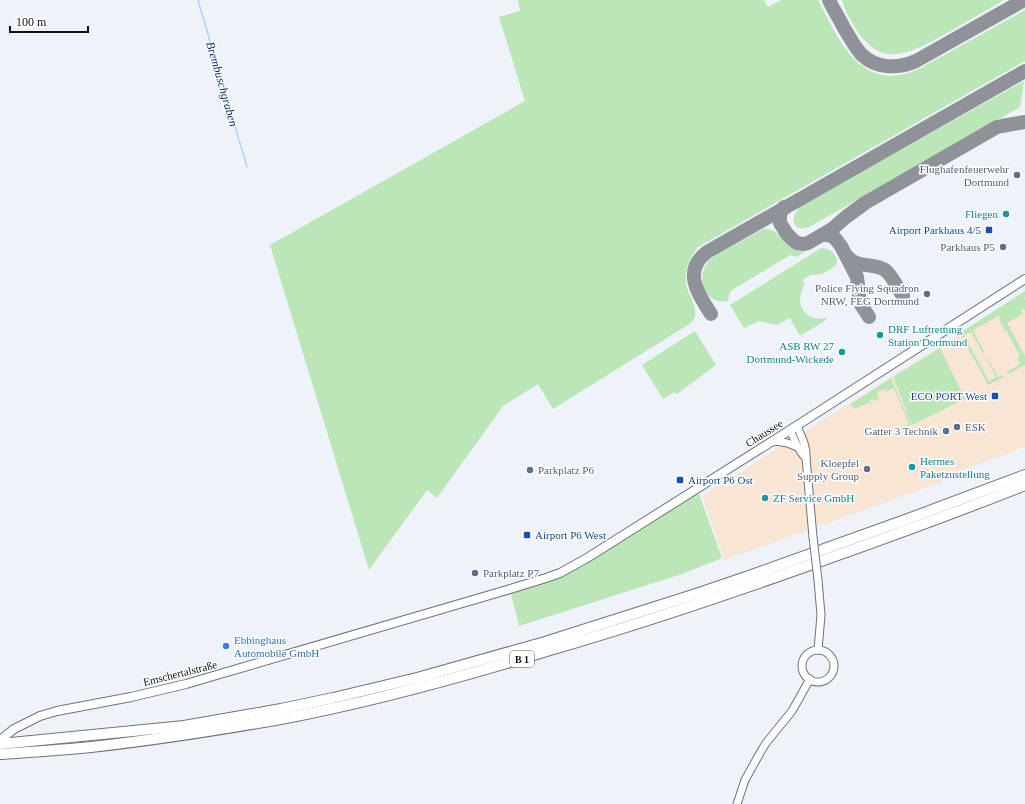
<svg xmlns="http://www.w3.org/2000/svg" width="1025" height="804" viewBox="0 0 1025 804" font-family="Georgia,serif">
<rect width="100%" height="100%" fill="#eef3fa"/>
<!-- industrial -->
<path fill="#f8e5d4" d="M1025 293V447L942 478V482L724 560 702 496Z"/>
<!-- green -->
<g fill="#bbe6b7">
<path d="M518 0H764L768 7 781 0H818C835 31 854 82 899 75 905 74 911 72 917 70L1025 10V61L698 247C689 258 684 271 686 285 689 297 702 312 691 323L553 409 538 384 503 406 437 498 427 490 369 570 270 245 525 101 499 17 520 11Z"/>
<path d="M842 0H1004C986 11 967 21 949 32 930 42 901 62 878 51 871 47 865 41 860 35 852 24 846 13 842 0Z"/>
<path d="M1024 81 1020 107 811 226C793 234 788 218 801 206Z"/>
<path d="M763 229C783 227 784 252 806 251L797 257 790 255 787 257 732 290 730 292 728 301C701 306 694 271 713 257Z"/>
<path d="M821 248 827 249 833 252 837 259V263L835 266 822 274 811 275 807 277 802 281 805 284C793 303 804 322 826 318V320L800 336 790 318 777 325 759 321 744 328 730 305Z"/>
<path d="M1025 291V297L1024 298 1025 300V311L1024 309 1021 310 1023 314 1007 323 1025 356V365L1008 374 1007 372 1020 364 1017 358 1020 356 1006 330 1005 331 999 319 1000 318 999 315 997 316V317L973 330 984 352 983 353 971 332 964 335 989 381 996 377 985 356H986L998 377 1003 375 1004 377 988 385 960 333Z"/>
<path d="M695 331 716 365 677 394 674 392 663 399 642 365Z"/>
<path d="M940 348 965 399 912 425 893 377Z"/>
<path d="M891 378 911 425 900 430 899 428 909 424 894 388 886 391 884 389 877 392 879 399 874 401 873 399 870 400 871 402 854 409 851 404Z"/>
<path d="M698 491 722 558 682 574 519 626 511 593 553 580Z"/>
</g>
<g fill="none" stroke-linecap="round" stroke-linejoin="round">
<!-- stream -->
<path stroke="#b3d0fe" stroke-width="1.5" d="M198 0 247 167"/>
<!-- taxiway -->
<g stroke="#8f9298" stroke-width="14">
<path d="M829 0C833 9 839 18 844 28 849 36 854 46 861 54 876 69 898 69 916 61L1024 0"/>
<path d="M784 207 780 214V223L787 234 792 239 797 243 804 244 808 243 832 229 846 217 865 203 997 127 1002 126 1025 122"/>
<path d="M822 235H828L834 237 841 246 857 277 860 303 869 317"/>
<path d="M847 256C857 269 873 262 885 270 892 275 898 289 903 296"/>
<path d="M711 314C698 294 682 271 707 252L1025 71"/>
</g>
<!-- minor casing -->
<g stroke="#6f747a" stroke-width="9">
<g id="minor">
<path d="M797 426C801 436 807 446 806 458L813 537"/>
<path d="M790 430C795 440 798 451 806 458"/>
<path d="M771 442C781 440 790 443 799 448"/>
<path d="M818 580 821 615 818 650"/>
<circle cx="818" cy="666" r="16"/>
<path d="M737 804 745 780 760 753 766 743 792 711 810 679"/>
</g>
</g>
<!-- major casing -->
<g stroke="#6f747a" stroke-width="10">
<path id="major" d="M0 740 14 729 40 716 57 711 131 697 186 684 220 674 507 590 546 578 560 573 587 558 790 430 1025 279"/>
</g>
<!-- highway casing -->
<g stroke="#6f747a" stroke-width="12">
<g id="highway">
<path d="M0 744 184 726 281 709 333 698 417 678 545 642 696 594 749 576 908 519 1025 475"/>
<path d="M0 754C30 752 61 750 91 747 154 740 218 730 281 719 372 702 462 677 550 650 636 625 720 597 804 567 878 541 952 514 1025 485"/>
</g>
</g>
<!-- minor -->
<use href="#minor" stroke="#fff" stroke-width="7"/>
<!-- major -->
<use href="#major" stroke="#fff" stroke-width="8"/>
<!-- highway -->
<use href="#highway" stroke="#fff" stroke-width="10"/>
<!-- minor-bridge casing -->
<g stroke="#6f747a" stroke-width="9" stroke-linecap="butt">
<path id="minor-bridge" d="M813 537 818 580"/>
</g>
<!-- minor-bridge -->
<use href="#minor-bridge" stroke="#fff" stroke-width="7"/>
</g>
<!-- markers -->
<g fill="#5c6f8a" stroke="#fff" stroke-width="1.5">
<circle cx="1017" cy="175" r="4"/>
<circle cx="1003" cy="247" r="4"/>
<circle cx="927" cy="294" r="4"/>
<circle cx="957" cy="427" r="4"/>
<circle cx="946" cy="431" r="4"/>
<circle cx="867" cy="469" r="4"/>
<circle cx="530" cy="470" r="4"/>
<circle cx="475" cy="573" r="4"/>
</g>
<g fill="#0f9aa8" stroke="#fff" stroke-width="1.5">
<circle cx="1006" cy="214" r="4"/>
<circle cx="880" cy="335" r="4"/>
<circle cx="842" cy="352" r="4"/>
<circle cx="912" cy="467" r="4"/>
<circle cx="765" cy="498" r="4"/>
</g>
<g fill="#1a4fb4" stroke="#fff" stroke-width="1.5">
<rect x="985" y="226" width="8" height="8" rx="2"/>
<rect x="991" y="392" width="8" height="8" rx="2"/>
<rect x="676" y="476" width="8" height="8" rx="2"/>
<rect x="523" y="531" width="8" height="8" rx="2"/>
</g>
<circle fill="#3f7fe0" stroke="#fff" stroke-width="1.5" cx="226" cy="646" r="4"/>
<g text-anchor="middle" stroke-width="3" stroke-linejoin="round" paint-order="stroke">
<!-- shield labels -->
<rect fill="#fff" stroke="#57585a" stroke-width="1" x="510" y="651" width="24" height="16" rx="3"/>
<g font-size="10" font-weight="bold" fill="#0f1013">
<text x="522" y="663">B 1</text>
</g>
<!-- service labels -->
<g font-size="11" fill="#4e5e75" stroke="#fff" text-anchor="end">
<text x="1009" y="173">Flughafenfeuerwehr<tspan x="1009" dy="13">Dortmund</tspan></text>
<text x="995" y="251">Parkhaus P5</text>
<text x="919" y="292">Police Flying Squadron<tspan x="919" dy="13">NRW, FEG Dortmund</tspan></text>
<text x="965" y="431" text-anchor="start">ESK</text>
<text x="938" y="435">Gatter 3 Technik</text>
<text x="859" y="467">Kloepfel<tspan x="859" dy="13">Supply Group</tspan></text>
<text x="538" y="474" text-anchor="start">Parkplatz P6</text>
<text x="483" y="577" text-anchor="start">Parkplatz P7</text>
</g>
<!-- culture labels -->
<g font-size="11" fill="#0d838f" stroke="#fff" text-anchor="start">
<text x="998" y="218" text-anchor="end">Fliegen</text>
<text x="888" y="333">DRF Luftrettung<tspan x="888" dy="13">Station Dortmund</tspan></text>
<text x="834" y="350" text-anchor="end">ASB RW 27<tspan x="834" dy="13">Dortmund-Wickede</tspan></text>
<text x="920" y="465">Hermes<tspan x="920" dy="13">Paketzustellung</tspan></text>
<text x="773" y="502">ZF Service GmbH</text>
</g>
<!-- transit labels -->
<g font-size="11" fill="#164399" stroke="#fff" text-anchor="end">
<text x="981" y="234">Airport Parkhaus 4/5</text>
<text x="987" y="400">ECO PORT West</text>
<text x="688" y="484" text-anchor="start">Airport P6 Ost</text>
<text x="535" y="539" text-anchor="start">Airport P6 West</text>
</g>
<!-- street labels -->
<g font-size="11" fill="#0f1013" stroke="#fff">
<text transform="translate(764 433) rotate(-32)" y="4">Chaussee</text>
<text transform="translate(180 673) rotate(-14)" y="4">Emschertalstraße</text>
</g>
<!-- shop labels -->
<g font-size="11" fill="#366cbe" stroke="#fff" text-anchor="start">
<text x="234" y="644">Ebbinghaus<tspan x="234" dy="13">Automobile GmbH</tspan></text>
</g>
<!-- water labels -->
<g font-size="12" font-style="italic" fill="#083171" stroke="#fff">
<text transform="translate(222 84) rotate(74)" y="4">Brembuschgraben</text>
</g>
</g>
<!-- scale -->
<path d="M10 26v6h78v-6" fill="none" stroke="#0f1013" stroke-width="2"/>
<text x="16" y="26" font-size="12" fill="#0f1013" stroke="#ffffff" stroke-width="3" paint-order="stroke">100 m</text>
</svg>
